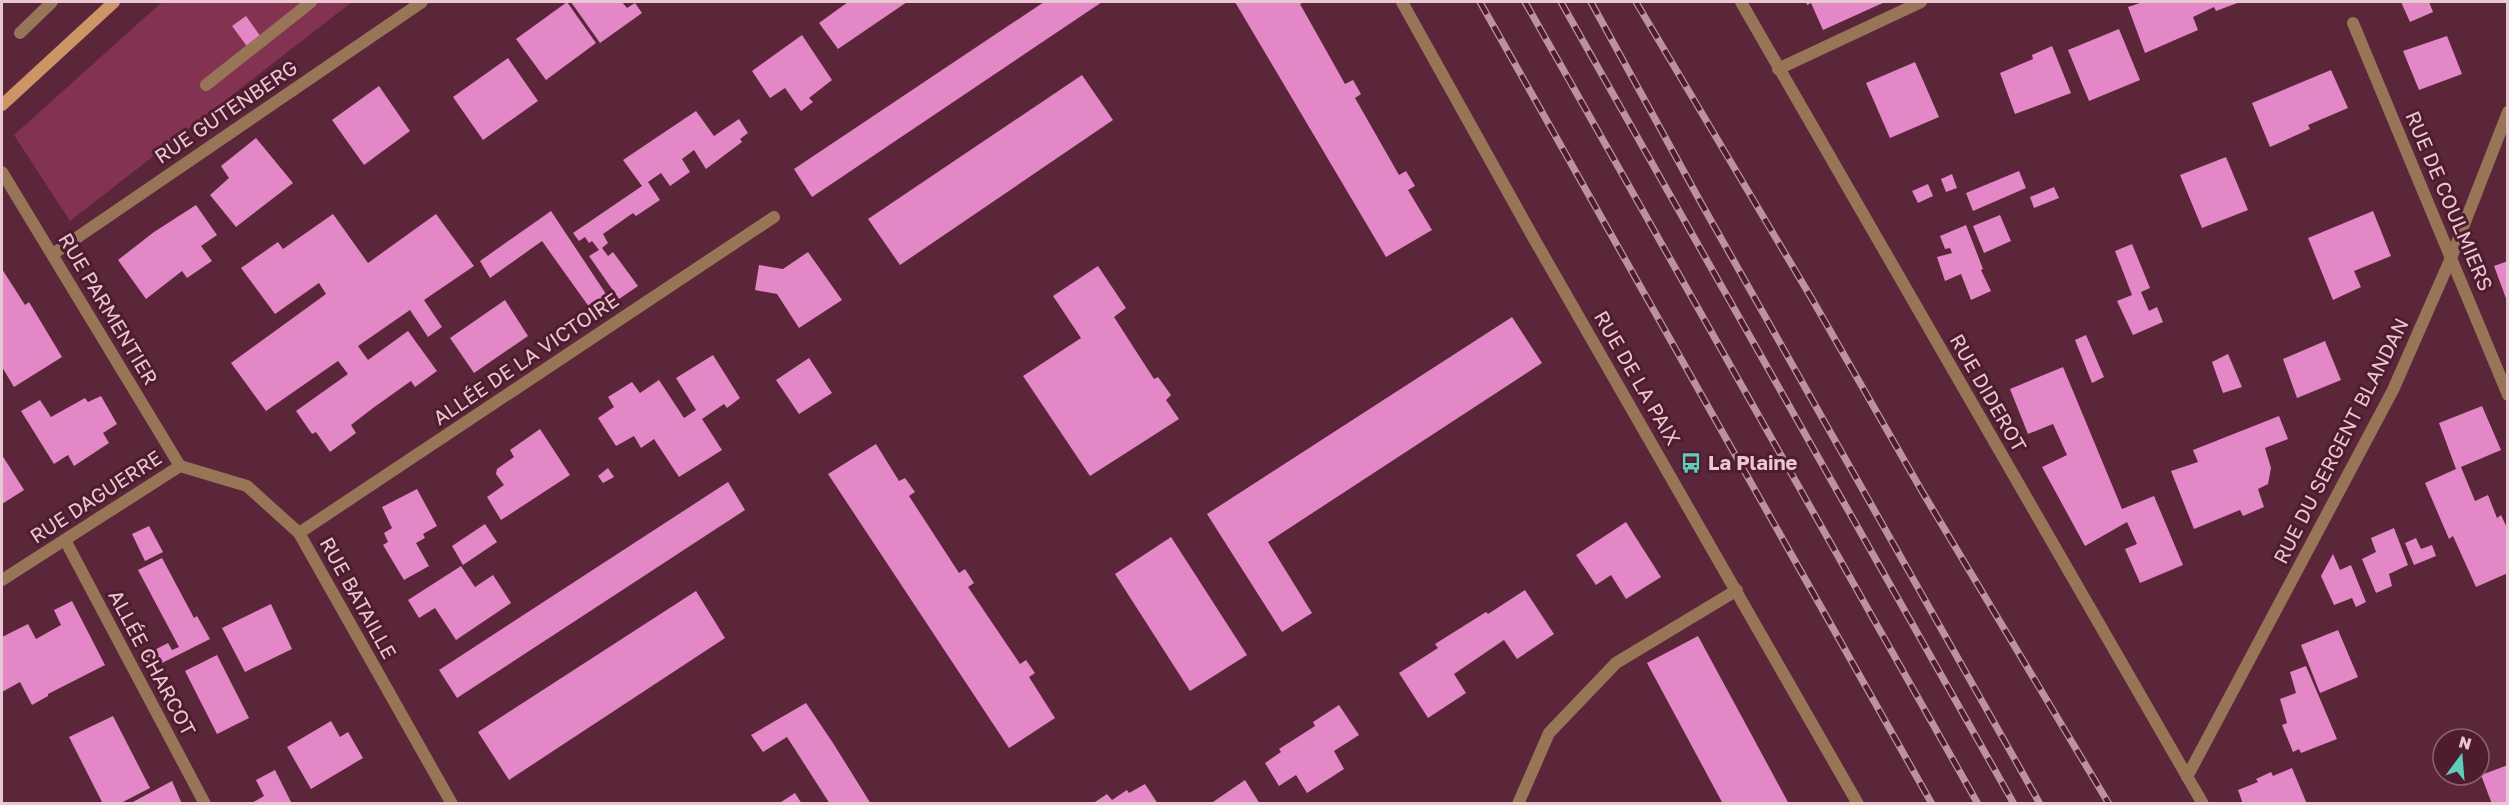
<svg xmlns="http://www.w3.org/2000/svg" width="2509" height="805" viewBox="0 0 2509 805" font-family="'Golos Text',sans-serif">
<rect width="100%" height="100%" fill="#5b2639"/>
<!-- green -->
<path fill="#833351" d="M162 2H352L70 221 14 135Z"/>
<!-- building -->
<g fill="#e387c6">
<path d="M567 2 596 43 546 80 516 39Z"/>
<path d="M571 2H622L627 8 635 3 642 13 600 43Z"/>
<path d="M848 2H907L838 49 819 23Z"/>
<path d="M1044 2H1102L812 197 794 169Z"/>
<path d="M1235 2H1305L1300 4 1345 84 1353 80 1361 94 1355 98 1399 175 1406 171 1415 186 1408 190 1432 230 1386 257Z"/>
<path d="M1806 2H1885L1823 30 1811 3 1807 5Z"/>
<path d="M2143 2H2240L2216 11 2214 7 2193 17 2198 30 2145 53 2128 7Z"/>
<path d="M2401 2H2429L2433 12 2410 22Z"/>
<path d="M246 16 263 40 249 49 232 26Z"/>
<path d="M2119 29 2140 80 2089 101 2068 50Z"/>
<path d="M802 35 832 80 809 98 813 102 801 111 785 88 770 98 752 71Z"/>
<path d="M2447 36 2462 74 2419 90 2403 51Z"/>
<path d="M2052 46 2071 93 2015 114 2000 73 2033 59 2032 55Z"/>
<path d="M508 58 538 101 483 140 453 97Z"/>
<path d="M1915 62 1939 117 1890 138 1866 83Z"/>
<path d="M2331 70 2348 108 2308 125 2310 129 2270 147 2252 103Z"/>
<path d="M1082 75 1113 120 900 265 868 219Z"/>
<path d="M379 86 410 131 364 165 332 120Z"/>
<path d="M696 111 714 136 739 119 748 133 740 139 742 142 706 169 694 150 682 159 690 172 670 186 661 173 648 182 660 200 636 216 633 213 603 234 608 243 602 248 608 256 613 252 638 286 619 299 589 256 599 250 592 241 589 243 585 237 579 241 573 233 642 186 623 160Z"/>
<path d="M256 138 293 183 236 227 210 195 229 178 221 166Z"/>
<path d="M2226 157 2248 210 2202 228 2180 175Z"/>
<path d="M2019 171 2026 188 1973 211 1966 193Z"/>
<path d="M1952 174 1957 188 1946 192 1941 179Z"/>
<path d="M1928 184 1933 196 1918 203 1912 191Z"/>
<path d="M2054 187 2059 198 2034 208 2030 197Z"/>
<path d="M196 205 217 235 201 246 212 261 187 278 182 271 146 299 118 260 154 232Z"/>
<path d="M551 211 614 306 597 318 542 241 490 278 480 261Z"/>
<path d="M2373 211 2391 256 2354 271 2361 287 2333 300 2308 238Z"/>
<path d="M333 214 368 263 436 214 474 266 424 300 442 327 428 337 410 310 358 346 368 360 408 331 437 371 415 387 411 381 373 408 351 425 356 433 330 452 316 432 312 434 296 411 348 374 338 361 266 411 231 363 326 294 319 283 275 314 241 268 278 242 283 249Z"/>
<path d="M2000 215 2011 241 1984 253 1973 226Z"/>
<path d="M1966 225 1983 269 1981 270 1991 291 1971 300 1961 274 1945 281 1937 257 1952 253 1950 248 1945 249 1940 236Z"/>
<path d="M2132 244 2150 288 2141 292 2149 311 2157 307 2163 322 2133 335 2117 301 2132 295 2115 251Z"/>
<path d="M808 252 842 300 799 328 777 294 755 290 759 265 783 269Z"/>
<path d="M2508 261V301H2507L2494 266Z"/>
<path d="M1098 266 1126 308 1114 317 1154 379 1158 377 1171 395 1166 400 1179 419 1090 476 1023 376 1081 338 1053 296Z"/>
<path d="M2 269 25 305 29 302 62 357 14 387 2 367Z"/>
<path d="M505 300 528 336 474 373 450 338Z"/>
<path d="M1512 317 1542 363 1268 542 1312 613 1282 632 1207 514Z"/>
<path d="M2086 335 2104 377 2092 383 2075 340Z"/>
<path d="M2325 341 2341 380 2297 398 2283 359Z"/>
<path d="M2228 354 2242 387 2223 393 2212 362Z"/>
<path d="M713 355 740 398 727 408 724 404 702 419 722 450 679 477 654 439 641 448 634 436 616 446 598 418 614 407 608 397 632 382 640 393 659 380 684 418 696 410 676 378Z"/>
<path d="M809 358 832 393 799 414 776 380Z"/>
<path d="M2063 367 2122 509 2154 496 2183 565 2140 583 2125 549 2137 544 2127 522 2085 546 2042 467 2067 455 2053 424 2028 434 2010 389Z"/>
<path d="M101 396 117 424 103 433 109 443 74 466 68 455 54 464 21 411 40 400 51 417 85 398 88 402Z"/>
<path d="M2482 406 2501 450 2461 467 2475 501 2488 495 2497 518 2501 515 2508 530V573L2476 587 2453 536 2449 539 2425 483 2456 469 2439 423Z"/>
<path d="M2279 416 2288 439 2265 448 2271 468 2268 484 2258 489 2264 507 2243 516 2240 510 2194 529 2171 471 2198 462 2193 450Z"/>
<path d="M540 429 570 475 501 520 487 497 504 485 496 474 497 469 514 457 510 450Z"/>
<path d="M876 444 899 481 905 478 915 492 909 496 959 573 965 569 974 583 968 587 1020 664 1026 660 1035 673 1029 677 1055 718 1009 748 828 474Z"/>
<path d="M2 455 24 490 2 504Z"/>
<path d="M608 468 614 477 603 483 598 476Z"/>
<path d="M728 482 745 510 457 698 439 670Z"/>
<path d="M417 489 437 526 423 534 425 538 416 543 429 566 404 580 383 545 388 542 384 533 392 528 382 507Z"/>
<path d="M1626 522 1661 577 1626 599 1611 575 1596 585 1576 555Z"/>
<path d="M485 524 497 542 463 565 452 546Z"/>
<path d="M149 526 163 552 145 561 132 534Z"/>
<path d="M2394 528 2408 565 2389 574 2392 586 2376 593 2362 559 2376 552 2371 538Z"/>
<path d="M1171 537 1247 655 1190 691 1115 574Z"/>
<path d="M2416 538 2421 549 2432 545 2436 556 2414 565 2405 543Z"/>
<path d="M2333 554 2340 570 2351 565 2366 602 2356 607 2352 598 2334 605 2321 576Z"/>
<path d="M162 558 194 618 197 616 210 639 148 670 141 657 168 643 172 650 179 647 138 570Z"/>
<path d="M461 566 475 587 493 575 511 603 456 640 435 608 419 618 408 600Z"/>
<path d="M1525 590 1554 634 1517 659 1504 640 1454 674 1466 693 1428 718 1399 673 1438 648 1435 644 1486 612 1488 614Z"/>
<path d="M696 591 725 638 509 780 478 732Z"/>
<path d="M72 601 105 665 48 694V696L32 705 20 682 2 692V637L28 624 36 639 61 625 54 610Z"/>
<path d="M271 604 292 649 245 672 222 628Z"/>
<path d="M2338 630 2358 677 2320 693 2301 645Z"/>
<path d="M1698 636 1789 804H1723L1647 663Z"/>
<path d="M217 655 249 718 217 734 185 671Z"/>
<path d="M2306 666 2337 739 2301 753 2299 749 2293 752 2282 725 2287 723 2280 699 2296 693 2290 672Z"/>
<path d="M806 703 833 743 871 804H830L787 737 763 752 751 735Z"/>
<path d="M1339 705 1359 735 1334 751 1344 769 1307 793 1296 775 1279 786 1265 763 1281 752 1279 749 1315 726 1313 722Z"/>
<path d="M113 716 150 788 119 804H103L69 737Z"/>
<path d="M331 721 340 737 348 732 363 758 311 789 287 747Z"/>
<path d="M2508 765V804H2492L2481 775Z"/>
<path d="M2292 768 2307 804H2243L2238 790 2258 782 2256 779 2271 772 2273 776Z"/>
<path d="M275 770 292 804H250L264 796 256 780Z"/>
<path d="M1245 780 1260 804H1210Z"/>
<path d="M172 781 182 804H129Z"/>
<path d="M1145 784 1158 804H1092L1107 794 1112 800 1127 790 1129 793Z"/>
<path d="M795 793 802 804H778Z"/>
</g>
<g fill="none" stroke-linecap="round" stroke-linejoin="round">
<!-- lane -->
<g stroke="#997558" stroke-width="12">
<path d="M20 33 52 2"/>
<path d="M206 85 311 2"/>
<path d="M65 540 205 804"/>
</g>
<!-- street -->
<g stroke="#997558" stroke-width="12">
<path d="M1402 2 1533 237 1858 804"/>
<path d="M1741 2 2203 804"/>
<path d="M2353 23 2508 395"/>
<path d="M1778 69 1921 2"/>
<path d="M2 172 180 466"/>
<path d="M53 254 422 2"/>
<path d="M180 466 247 486 299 533 452 804"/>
<path d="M299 533 774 217"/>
<path d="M2 580 180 466"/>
<path d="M2187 777 2393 390 2451 258 2508 112"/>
<path d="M1518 804 1549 733 1616 663 1737 590"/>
</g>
<!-- secondary -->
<path stroke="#cd9465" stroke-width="12" d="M2 105 114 2"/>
<!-- rail casing -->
<g stroke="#bb93a0" stroke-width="7">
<g id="rail">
<path d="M1480 2 1932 804"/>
<path d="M1525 2 1978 804"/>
<path d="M1561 2 2014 804"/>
<path d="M1591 2 1700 201 2040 804"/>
<path d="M1636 2 1812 299 1923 493 2109 804"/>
</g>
</g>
<!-- rail -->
<use href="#rail" stroke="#4f1c2f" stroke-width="4.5" stroke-dasharray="14" stroke-linecap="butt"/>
</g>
<!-- icons -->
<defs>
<g id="bus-bare" transform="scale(1.62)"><path d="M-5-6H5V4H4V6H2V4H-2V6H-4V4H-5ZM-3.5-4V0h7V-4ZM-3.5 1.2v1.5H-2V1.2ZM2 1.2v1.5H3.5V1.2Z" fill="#5cceba" stroke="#4f1c2f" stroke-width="2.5" paint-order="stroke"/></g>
</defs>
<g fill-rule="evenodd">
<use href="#bus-bare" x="1691" y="463"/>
</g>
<g text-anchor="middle" stroke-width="6" stroke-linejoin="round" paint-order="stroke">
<!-- street labels -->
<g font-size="20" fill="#eac8d1" stroke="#4f1c2f">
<text transform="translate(226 112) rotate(-34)" y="7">RUE GUTENBERG</text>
<text transform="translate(2449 201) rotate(67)" y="7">RUE DE COULMIERS</text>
<text transform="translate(108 309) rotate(59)" y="7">RUE PARMENTIER</text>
<text transform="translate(526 359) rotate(-34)" y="7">ALLÉE DE LA VICTOIRE</text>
<text transform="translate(1637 378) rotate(60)" y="7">RUE DE LA PAIX</text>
<text transform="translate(1988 393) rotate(60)" y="7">RUE DIDEROT</text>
<text transform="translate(2341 441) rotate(-63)" y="7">RUE DU SERGENT BLANDAN</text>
<text transform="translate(96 497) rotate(-33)" y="7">RUE DAGUERRE</text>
<text transform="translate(358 598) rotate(61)" y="7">RUE BATAILLE</text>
<text transform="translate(152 663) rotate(62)" y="7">ALLÉE CHARCOT</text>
</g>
<!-- poi labels -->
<g font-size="20" font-weight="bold" fill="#eac8d1" stroke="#4f1c2f" text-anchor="start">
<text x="1708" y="470">La Plaine</text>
</g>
</g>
<!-- border -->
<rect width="2509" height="805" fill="none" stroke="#eac8d1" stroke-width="6"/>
<!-- north arrow -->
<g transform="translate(2461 757) rotate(16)"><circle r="28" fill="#4f1c2f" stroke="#8d6170" stroke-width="1.5"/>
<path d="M0-4.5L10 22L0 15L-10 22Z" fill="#5cceba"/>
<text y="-9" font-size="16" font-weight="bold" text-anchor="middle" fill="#eac8d1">N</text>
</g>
</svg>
